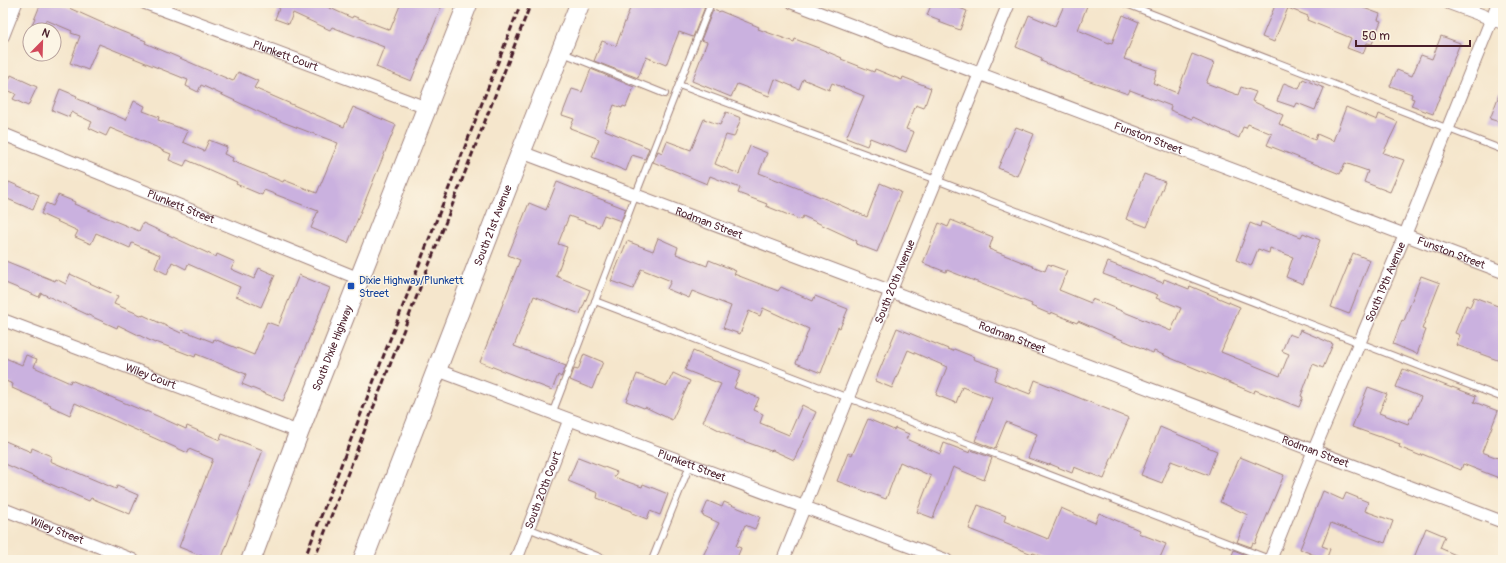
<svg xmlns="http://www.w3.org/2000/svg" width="1506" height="563" viewBox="0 0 1506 563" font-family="Pangolin,sans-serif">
<rect width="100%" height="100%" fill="#fcf5e5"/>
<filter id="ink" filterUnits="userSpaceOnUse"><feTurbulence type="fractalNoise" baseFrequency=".025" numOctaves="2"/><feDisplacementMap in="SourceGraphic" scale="8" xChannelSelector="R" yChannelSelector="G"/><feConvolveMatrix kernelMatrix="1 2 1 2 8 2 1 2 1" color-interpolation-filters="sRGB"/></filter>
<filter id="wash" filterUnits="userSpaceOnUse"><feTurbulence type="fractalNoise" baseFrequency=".012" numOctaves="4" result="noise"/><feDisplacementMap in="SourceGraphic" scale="16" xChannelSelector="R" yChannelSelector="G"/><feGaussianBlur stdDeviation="0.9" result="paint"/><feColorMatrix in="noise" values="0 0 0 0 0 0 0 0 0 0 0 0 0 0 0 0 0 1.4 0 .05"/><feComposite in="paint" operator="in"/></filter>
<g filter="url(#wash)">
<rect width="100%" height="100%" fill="#f5e6cc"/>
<g id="blocks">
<!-- building -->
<g fill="#cab1df">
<path d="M41 3H58L118 30 146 41 145 43 233 81 238 72 258 81 254 88 344 127 353 107 396 125 348 243 311 228 318 211 264 190 262 195 236 184 237 182 187 160 184 166 169 160 171 154 161 150V149L110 128 106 136 89 128 92 122 71 112 69 117 52 110 60 89 77 96 76 98 126 120 134 101 145 106 143 111 159 117 158 120 188 131 183 142 204 151 209 140 227 147 224 154 233 158 232 161 283 182 284 180 317 193 338 143 272 118 201 85 198 92 186 86 188 80 99 44 88 70 70 63 80 36 71 33 72 31 46 20 42 30 32 25Z"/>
<path d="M273 3H319L352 18 353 16 390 30 401 3H443L411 81 376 67 384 47 332 27 330 30 293 13 289 24 275 19 280 6Z"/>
<path d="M632 3H674L685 7 687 3H695L705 7 693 37 679 32 666 65 646 57 638 78 594 61 602 41 616 46Z"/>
<path d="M932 3H959L957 7 967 11 960 30 939 22 940 20 927 15Z"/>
<path d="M1065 3H1088L1078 30 1109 43V42L1112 43 1123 15 1139 22 1124 59 1157 70 1153 83 1177 93 1192 54 1214 63 1206 83 1238 95 1241 87 1256 92 1252 101 1283 115 1279 124 1315 140 1317 134 1333 141 1346 107 1377 120 1379 114 1398 122 1383 153 1404 160 1390 192 1364 182 1368 171 1345 163 1340 174 1267 145 1272 134 1248 124 1246 128 1243 127 1239 138 1193 117 1192 119 1170 110 1171 106 1130 90 1128 94 1084 79 1041 61 1042 58 1016 47 1029 15 1055 26Z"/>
<path d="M1276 3H1350L1380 14 1378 20 1381 21 1372 44 1367 43 1363 54 1347 48 1351 38 1307 20 1308 16 1288 8 1274 42 1262 37Z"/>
<path d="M713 10 719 12 720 11 759 27 758 29 794 42 795 39 821 49 842 58 841 59 874 72 875 69 902 80 903 77 931 88 924 108 916 105 906 129 914 132 906 152 870 138 867 146 846 138 864 96 832 83 829 90 803 79 799 89 775 79 769 96 737 84 731 97 692 81 707 42 701 40Z"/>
<path d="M1441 36 1460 43 1433 114 1411 106 1414 99 1411 98 1412 94 1390 86 1397 70 1412 76 1421 55 1432 59Z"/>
<path d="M591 69 634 87 626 107 623 106 622 108 614 105 605 130 649 148 645 159 632 155 626 171 592 157 599 139 570 128 574 119 562 115 572 89 582 92Z"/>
<path d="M11 75 37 87 28 106 13 99 16 94 5 89Z"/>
<path d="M1303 79 1324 88 1315 110 1297 103 1295 107 1277 101 1284 83 1299 89Z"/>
<path d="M1502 87H1503V123L1490 119Z"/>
<path d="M726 112 741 118 734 137 726 135 715 164 739 174 750 146 767 153 759 173 831 201 867 217 880 183 901 192 877 252 856 244 857 241 803 216 801 220 766 206 767 204 738 193 740 188 710 176 707 184 653 162 658 151 662 153 667 141 691 150 704 119 720 125Z"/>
<path d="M1016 127 1034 134 1017 176 998 168Z"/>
<path d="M1144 174 1165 182 1147 227 1126 219Z"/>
<path d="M9 182 39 195 33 210 3 197Z"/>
<path d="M557 182 626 209 621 221 604 215 599 227 569 216 558 244 567 247 556 276 590 290 580 314 534 296 514 346 566 366 561 377 558 375 552 390 480 362 520 260 508 255 529 203 546 210Z"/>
<path d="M58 195 75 202 74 204 139 231 143 223 216 257 217 254 235 262 231 269 254 279 259 268 275 275 261 307 236 296 240 287 188 264 186 269 172 262 167 274 155 268 160 255 132 243 130 248 96 233 91 244 75 237 78 231 41 214 46 203 53 206Z"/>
<path d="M951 220 993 237 989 249 1045 271 1048 264 1067 271 1059 290 1091 303 1092 299 1171 331 1181 308 1156 298 1158 295 1103 274 1108 262 1163 283 1164 279 1189 289 1190 286 1240 307 1221 352 1280 376 1289 354 1282 351 1289 334 1297 337 1300 330 1333 344 1323 368 1313 364 1301 396 1303 397 1299 407 1255 390 1254 393 1154 351 1153 353 1078 321 1077 323 1051 312 1050 314 1031 306 1032 304 947 270 946 272 923 263 939 223 948 227Z"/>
<path d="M1261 222 1301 237 1303 233 1320 240 1303 284 1286 277 1293 257 1270 248 1269 253 1258 249 1251 266 1236 260 1250 223 1260 227Z"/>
<path d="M658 238 678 247 676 254 707 266 709 260 736 271 734 274 778 291 781 287 813 301 815 296 848 309 840 328 838 327 821 373 796 363 809 329 763 308 760 316 749 311 740 334 723 328 731 306 692 291 689 298 667 289 671 281 641 269 633 289 611 281 627 241 653 251Z"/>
<path d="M1353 253 1370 260 1349 314 1331 307Z"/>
<path d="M3 260 55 281 56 279 66 284 70 274 118 296 114 304 143 316V315L181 333 182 330 213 342 214 339 254 355 267 322 278 326 299 275 330 288 283 401 242 384 246 374 196 354 195 357 156 342 155 343 118 325 117 328 97 319 41 293 39 297 3 282Z"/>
<path d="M1421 276 1440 283 1422 329 1426 330 1417 354 1393 344 1402 320 1404 321Z"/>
<path d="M1474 297 1503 308V362L1456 345 1460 335 1455 333 1466 305 1470 307Z"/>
<path d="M897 328 953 351 954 349 974 357 973 359 999 368 994 380 1030 394 1035 380 1129 418 1109 464H1110L1104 479 1074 467 1072 473 1050 464 1049 465 1028 458 1037 434 1006 422 995 449 975 441 992 398 962 387 956 403 936 395 947 367 908 350 892 388 875 381Z"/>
<path d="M693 351 741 371 734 388 759 398 754 410 763 414 760 423 789 435 802 405 816 412 794 460 772 450 771 451 735 438 703 422 721 384 685 370Z"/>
<path d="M584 354 603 362 592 389 570 380 574 369 578 370Z"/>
<path d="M26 355 37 359 34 367 70 383 71 380 146 412V411L186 429 187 426 220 440 222 434 263 450 221 560H212L179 547 213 459 189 449 188 453 75 403 70 415 50 406 51 405 12 388 13 384 3 380V357L22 365Z"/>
<path d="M1403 369 1452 388V387L1476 396 1474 402 1498 411 1482 452 1503 460V468L1499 478 1463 464 1461 470 1422 454 1421 456 1399 447 1400 444 1352 427 1368 387 1387 394 1379 413 1408 424 1410 418H1412L1421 397 1396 387Z"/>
<path d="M673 373 690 381 672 420 645 407 644 408 626 401 637 374 667 386Z"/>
<path d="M868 419 894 430 895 428 909 434 906 439 940 454 944 443 970 453 971 450 992 458 984 480 953 467 933 518 917 512 931 476 900 462 886 499 837 481 848 453 852 455Z"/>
<path d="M1160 427 1217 451 1208 475 1171 461 1162 483 1141 475Z"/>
<path d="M3 440 31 452 32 448 51 456 50 461 116 489 117 486 138 495 130 514 91 498 89 501 3 463Z"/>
<path d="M578 457 617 472 614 477 642 487 643 484 668 494 660 515 650 511 647 519 632 513V511L597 498 598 493 568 481Z"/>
<path d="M1240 457 1284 475 1255 544 1253 543 1251 547 1237 542 1248 515 1220 502Z"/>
<path d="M1323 491 1343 500 1346 493 1368 502 1365 511 1393 521 1385 543 1331 523 1322 546 1330 549 1326 560 1300 549Z"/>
<path d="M708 501 722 507 724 502 760 517 755 529 745 525 736 546 741 548 736 560H701L719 523 702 515Z"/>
<path d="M978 505 1006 516 1004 521 1048 539 1061 508 1095 523 1099 513 1139 530 1138 533 1166 544 1159 560H1051L1033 553 1032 554 969 529Z"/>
<path d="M1426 528 1445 536 1440 548 1467 560H1413Z"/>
<path d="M1234 550 1248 556 1246 560H1230Z"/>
</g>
</g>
</g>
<g filter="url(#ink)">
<use href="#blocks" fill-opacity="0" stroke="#a0827c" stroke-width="1"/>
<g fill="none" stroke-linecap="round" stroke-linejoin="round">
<!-- lane casing -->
<g stroke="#a0827c" stroke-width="8">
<g id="lane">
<path d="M1124 3 1503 150"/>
<path d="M563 53 665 94"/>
<path d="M679 85 936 180 1503 398"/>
<path d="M595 301 1272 560"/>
<path d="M552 414 636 194 711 3"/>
<path d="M528 528 607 560"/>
<path d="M652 560 690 465"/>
</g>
</g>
<!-- street casing -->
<g stroke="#a0827c" stroke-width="14">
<g id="street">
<path id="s1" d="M145 3 427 108"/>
<path id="s2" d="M793 3 1503 272"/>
<path d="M1449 3 1503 23"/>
<path d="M3 36 16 3"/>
<path id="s3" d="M3 134 360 279"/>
<path id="s4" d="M521 152 1503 522"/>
<path id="s5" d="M3 320 299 432"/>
<path id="s6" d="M437 370 946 560"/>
<path id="s7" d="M3 509 133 560"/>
<path id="s8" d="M516 560 569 421"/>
<path id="s9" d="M783 560 891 290 1009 3"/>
<path id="s10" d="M1270 560 1314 450 1405 235 1498 3"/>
</g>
</g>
<!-- primary casing -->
<g stroke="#a0827c" stroke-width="21">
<g id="primary">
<path id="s11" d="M251 560 299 432 468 3"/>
<path id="s12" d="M363 560 521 152 580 3"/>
</g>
</g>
<!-- lane -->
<use href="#lane" stroke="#fff" stroke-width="6"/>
<!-- street -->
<use href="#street" stroke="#fff" stroke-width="12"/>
<!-- primary -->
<use href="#primary" stroke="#fff" stroke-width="19"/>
<!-- rail -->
<g stroke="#4a1f2b" stroke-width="3" stroke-dasharray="6 3" stroke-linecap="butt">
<path d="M304 560 521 3"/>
<path d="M314 560 531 3"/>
</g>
</g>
</g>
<!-- markers -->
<rect fill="#1a4fb4" stroke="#fcf5e5" stroke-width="1.5" x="347" y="282" width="8" height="8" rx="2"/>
<g text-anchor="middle" stroke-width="3" stroke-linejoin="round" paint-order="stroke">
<!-- street labels -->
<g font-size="11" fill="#4a1f2b" stroke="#fcf5e5">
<text dy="4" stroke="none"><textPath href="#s1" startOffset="150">Plunkett Court</textPath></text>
<text dy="4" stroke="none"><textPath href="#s2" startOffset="380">Funston Street</textPath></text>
<text dy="4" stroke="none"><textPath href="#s3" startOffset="192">Plunkett Street</textPath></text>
<text dy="4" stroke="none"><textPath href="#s4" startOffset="201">Rodman Street</textPath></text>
<text dy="4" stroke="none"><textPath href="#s12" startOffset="359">South 21st Avenue</textPath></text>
<text dy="4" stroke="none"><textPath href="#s2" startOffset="704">Funston Street</textPath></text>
<text dy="4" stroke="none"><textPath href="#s9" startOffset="300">South 20th Avenue</textPath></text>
<text dy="4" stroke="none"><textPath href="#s10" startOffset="301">South 19th Avenue</textPath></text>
<text dy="4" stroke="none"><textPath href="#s4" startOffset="525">Rodman Street</textPath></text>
<text dy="4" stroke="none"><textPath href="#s11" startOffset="227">South Dixie Highway</textPath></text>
<text dy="4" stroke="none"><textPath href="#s5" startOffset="158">Wiley Court</textPath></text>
<text dy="4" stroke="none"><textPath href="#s4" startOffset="849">Rodman Street</textPath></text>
<text dy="4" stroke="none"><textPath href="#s6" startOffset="272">Plunkett Street</textPath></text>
<text dy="4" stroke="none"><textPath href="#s8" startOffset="75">South 20th Court</textPath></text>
<text dy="4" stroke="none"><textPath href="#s7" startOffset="58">Wiley Street</textPath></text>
</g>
<!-- transit labels -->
<g font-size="11" fill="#164399" stroke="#fcf5e5" text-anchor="start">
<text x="359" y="284">Dixie Highway/Plunkett<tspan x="359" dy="13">Street</tspan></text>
</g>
</g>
<!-- margin -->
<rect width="1506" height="563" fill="none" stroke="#fcf5e5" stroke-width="16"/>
<!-- north arrow -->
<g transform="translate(42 42) rotate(23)"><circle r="19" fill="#fcf5e5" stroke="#b59f9b"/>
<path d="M0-3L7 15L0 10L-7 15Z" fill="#d1495b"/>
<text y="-6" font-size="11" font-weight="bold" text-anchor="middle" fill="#4a1f2b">N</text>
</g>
<!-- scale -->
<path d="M1356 40v6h114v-6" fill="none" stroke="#4a1f2b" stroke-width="2"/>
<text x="1362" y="40" font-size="12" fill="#4a1f2b" stroke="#fcf5e5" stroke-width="3" paint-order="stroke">50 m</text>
</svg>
